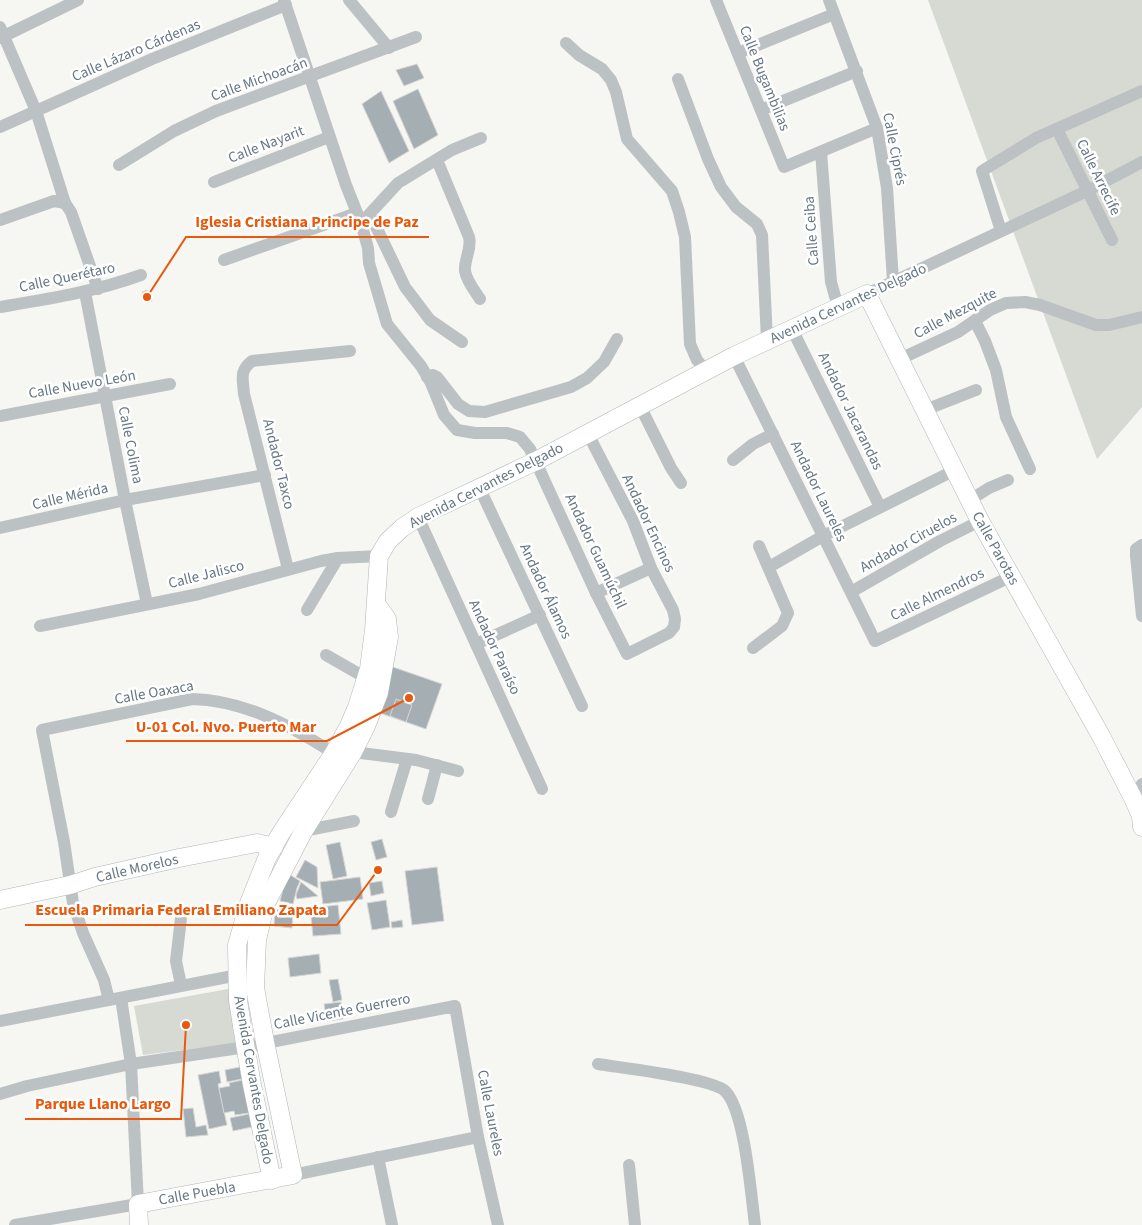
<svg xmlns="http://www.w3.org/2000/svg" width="1142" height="1225" viewBox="0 0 1142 1225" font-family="'Source Sans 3',sans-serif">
<rect width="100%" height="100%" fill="#f6f6f2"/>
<!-- green -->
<g fill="#d6dad2">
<path d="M928 0H1142V407L1097 459Z"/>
<path d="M228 989 238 1043 143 1055 134 1006Z"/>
</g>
<!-- building -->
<g fill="#a5aeb3" stroke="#d7d7d5">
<path d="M417 64 424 78 404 86 396 70Z"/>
<path d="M418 89 438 135 414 149 393 101Z"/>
<path d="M381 91 409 151 389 163 362 104Z"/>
<path d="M147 290 152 301 147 303 142 292Z"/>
<path d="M393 667 442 684 426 729 377 712Z"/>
<path d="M396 699 412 705 406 722 390 716Z"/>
<path d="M382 839 387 857 376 860 371 842Z"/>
<path d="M340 842 347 876 333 879 326 845Z"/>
<path d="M305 860 317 867 318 888 296 877Z"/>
<path d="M437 867 444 921 412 925 405 871Z"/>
<path d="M287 873 300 881 297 888 293 904 280 901Z"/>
<path d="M360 877 363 899 323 904 320 882Z"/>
<path d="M382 881 384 893 371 896 369 883Z"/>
<path d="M301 882 318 896 297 899 296 895Z"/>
<path d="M386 900 390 927 372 930 367 903Z"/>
<path d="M338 905 341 934 313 936 310 908Z"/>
<path d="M275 909 293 911 292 928 274 926Z"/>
<path d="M402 920 403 927 392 928 391 922Z"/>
<path d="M319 954 321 973 290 977 288 958Z"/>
<path d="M338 979 342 1000 333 1002 329 980Z"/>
<path d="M341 1002 343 1019 327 1021 324 1004Z"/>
<path d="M240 1067 242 1079 227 1082 225 1070Z"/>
<path d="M219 1071 221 1083 218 1084 227 1125 209 1129 198 1075Z"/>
<path d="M242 1080 249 1113 235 1115 234 1111 224 1113 219 1088 230 1086 229 1083Z"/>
<path d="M193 1108 196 1127 206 1125 208 1135 186 1137 183 1109Z"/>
<path d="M249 1114 252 1127 233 1131 230 1118Z"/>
</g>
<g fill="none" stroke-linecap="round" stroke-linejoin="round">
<!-- secondary casing -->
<g stroke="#b1b7bb" stroke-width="19">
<g id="secondary">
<path d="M0 900 70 885 95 877 179 858 257 843 274 847"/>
<path d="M272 1180 252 1085 242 1026 238 1000 237 945 249 903 267 858 281 833 334 753 348 728 357 707 369 669 374 630 379 556 388 541 402 528 418 517 536 461 734 356 867 294 980 521 1101 736 1133 798 1141 816 1142 827"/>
<path d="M139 1225 138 1204 293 1175 265 1042 255 988 257 940 265 905 303 832 353 752 366 726 379 693 389 637 387 619 377 605"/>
</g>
</g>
<!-- street -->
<g stroke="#bcc1c4" stroke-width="12">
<path d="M284 0 346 185 361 223 368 248 369 263 387 324 421 366 431 383 444 415 457 430 475 433H507L520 437 530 449 596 593 627 654 669 633 674 627 675 619 673 610 651 568 633 521 588 434"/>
<path d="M349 0 389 48"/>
<path d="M716 0 784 167 877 128"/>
<path d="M829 0 877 128 887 188 893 281"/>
<path d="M0 27 36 111 65 203 71 212 98 289"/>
<path d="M0 38 78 0"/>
<path d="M566 43 579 55 602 69 611 80 616 92 627 139 672 191 679 212 685 237 690 344 697 360 706 371"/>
<path d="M738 53 834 14"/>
<path d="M678 79 708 159 721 187 736 207 757 224 762 235 767 340"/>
<path d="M761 110 857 71"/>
<path d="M0 127 152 59 286 5"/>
<path d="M1057 129 1112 240"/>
<path d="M821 152 831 282 838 307"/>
<path d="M437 160 469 237C472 249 464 259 465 271 467 282 475 291 480 299"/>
<path d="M119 165 174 131 216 111 416 37"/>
<path d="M214 182 329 137"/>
<path d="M370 214 405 287 430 320 462 342"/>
<path d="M0 220 54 201 65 203"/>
<path d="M364 220 398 183 452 150 481 138"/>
<path d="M1001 231 982 171 1036 138 1142 91"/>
<path d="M224 260 357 213"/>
<path d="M85 292 125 500 147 604"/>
<path d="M867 294 1087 191 1142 162"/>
<path d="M0 307C48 299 94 292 141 275"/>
<path d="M975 321 985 341 996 370 1006 417 1030 469"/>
<path d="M792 329 880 507"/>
<path d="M734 356 875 641 1012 576"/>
<path d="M900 359 958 332 990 310 1006 303 1025 302 1040 305 1096 325H1109L1142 317"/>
<path d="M427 377 433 375 437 377 458 404 469 411 485 412 571 387 587 378 604 362 617 339"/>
<path d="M640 406 671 468 681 483"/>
<path d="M925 410 976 390"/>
<path d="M0 416 170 384"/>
<path d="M733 460 753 444 773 434"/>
<path d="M480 489 582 706"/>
<path d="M970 500 989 488 1008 480"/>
<path d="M418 517 542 789"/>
<path d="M0 528 125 500 265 475"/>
<path d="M1142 545 1136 549V556L1142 616"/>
<path d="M769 567 823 536 955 470"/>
<path d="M288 569 244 394C243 379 239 371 252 361L350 351"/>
<path d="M851 592 940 541 980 521"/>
<path d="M596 593 651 568"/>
<path d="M307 610 338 558"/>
<path d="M40 626 199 594 321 561 338 558 379 556"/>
<path d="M476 644 540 615"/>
<path d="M753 648 782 626 788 613 759 546"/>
<path d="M326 655 366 678"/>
<path d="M353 752 416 760 458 771"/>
<path d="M1133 798 1142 784"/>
<path d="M428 799 437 765"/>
<path d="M391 812 407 759"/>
<path d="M298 832 354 821"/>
<path d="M181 985 176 961 181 918"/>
<path d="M109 1000 104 980 83 933 73 903 64 842 42 730 192 699C246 700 297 729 341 758"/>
<path d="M0 1021 238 975"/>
<path d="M598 1064C622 1068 711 1078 725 1091 745 1110 751 1196 755 1225"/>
<path d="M0 1094 27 1086 131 1064 246 1047 455 1006 478 1137 498 1225"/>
<path d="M378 1157 392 1225"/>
<path d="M629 1165 635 1225"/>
<path d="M293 1175 478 1137"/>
<path d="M15 1225 138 1204 131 1064 121 998"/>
</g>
<!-- secondary -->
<use href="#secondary" stroke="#fff" stroke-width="18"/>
</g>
<g text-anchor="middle" stroke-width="5" stroke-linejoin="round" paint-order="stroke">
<!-- street labels -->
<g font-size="15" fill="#667782" stroke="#fff">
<text transform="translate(136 50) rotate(-23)" y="5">Calle Lázaro Cárdenas</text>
<text transform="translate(765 78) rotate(68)" y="5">Calle Bugambilias</text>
<text transform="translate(259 79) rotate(-20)" y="5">Calle Michoacán</text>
<text transform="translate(266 144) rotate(-21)" y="5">Calle Nayarit</text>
<text transform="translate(895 149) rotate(79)" y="5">Calle Ciprés</text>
<text transform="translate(1099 177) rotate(64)" y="5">Calle Arrecife</text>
<text transform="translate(811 231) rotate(-94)" y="5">Calle Ceiba</text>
<text transform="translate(67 277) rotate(-12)" y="5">Calle Querétaro</text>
<text transform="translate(848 303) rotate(-25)" y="5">Avenida Cervantes Delgado</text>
<text transform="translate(955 313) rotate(-28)" y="5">Calle Mezquite</text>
<text transform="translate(82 384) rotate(-10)" y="5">Calle Nuevo León</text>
<text transform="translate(851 411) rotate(64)" y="5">Andador Jacarandas</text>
<text transform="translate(131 445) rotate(79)" y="5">Calle Colima</text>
<text transform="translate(279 464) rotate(76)" y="5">Andador Taxco</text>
<text transform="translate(486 485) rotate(-27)" y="5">Avenida Cervantes Delgado</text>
<text transform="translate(819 491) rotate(64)" y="5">Andador Laureles</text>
<text transform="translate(70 496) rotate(-13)" y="5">Calle Mérida</text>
<text transform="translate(649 523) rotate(65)" y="5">Andador Encinos</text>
<text transform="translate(908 542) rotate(-29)" y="5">Andador Ciruelos</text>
<text transform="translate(996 548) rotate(61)" y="5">Calle Parotas</text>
<text transform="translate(596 551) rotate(65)" y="5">Andador Guamúchil</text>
<text transform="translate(206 574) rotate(-14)" y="5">Calle Jalisco</text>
<text transform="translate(546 591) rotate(65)" y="5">Andador Álamos</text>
<text transform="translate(937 594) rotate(-26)" y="5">Calle Almendros</text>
<text transform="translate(495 647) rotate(65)" y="5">Andador Paraíso</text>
<text transform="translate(154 692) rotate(-10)" y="5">Calle Oaxaca</text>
<text transform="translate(137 868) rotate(-13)" y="5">Calle Morelos</text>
<text transform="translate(342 1011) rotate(-11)" y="5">Calle Vicente Guerrero</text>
<text transform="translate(254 1080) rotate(80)" y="5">Avenida Cervantes Delgado</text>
<text transform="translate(491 1113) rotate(79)" y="5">Calle Laureles</text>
<text transform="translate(197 1193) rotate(-10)" y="5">Calle Puebla</text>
</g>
</g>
<!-- callouts -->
<path fill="none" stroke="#e8590c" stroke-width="2" d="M147 297L186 237H429M409 698L327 741H126M378 870L337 925H25M186 1025L181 1119H25"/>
<g fill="#e8590c" stroke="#fff" stroke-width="2">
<circle cx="147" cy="297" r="5"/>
<circle cx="409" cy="698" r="5"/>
<circle cx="378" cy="870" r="5"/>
<circle cx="186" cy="1025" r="5"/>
</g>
<g font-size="16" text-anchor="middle" font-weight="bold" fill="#e8590c" stroke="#fff" stroke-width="5" stroke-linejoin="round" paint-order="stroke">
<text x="307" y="227">Iglesia Cristiana Principe de Paz</text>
<text x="226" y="732">U-01 Col. Nvo. Puerto Mar</text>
<text x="181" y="915">Escuela Primaria Federal Emiliano Zapata</text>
<text x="103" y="1109">Parque Llano Largo</text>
</g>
</svg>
